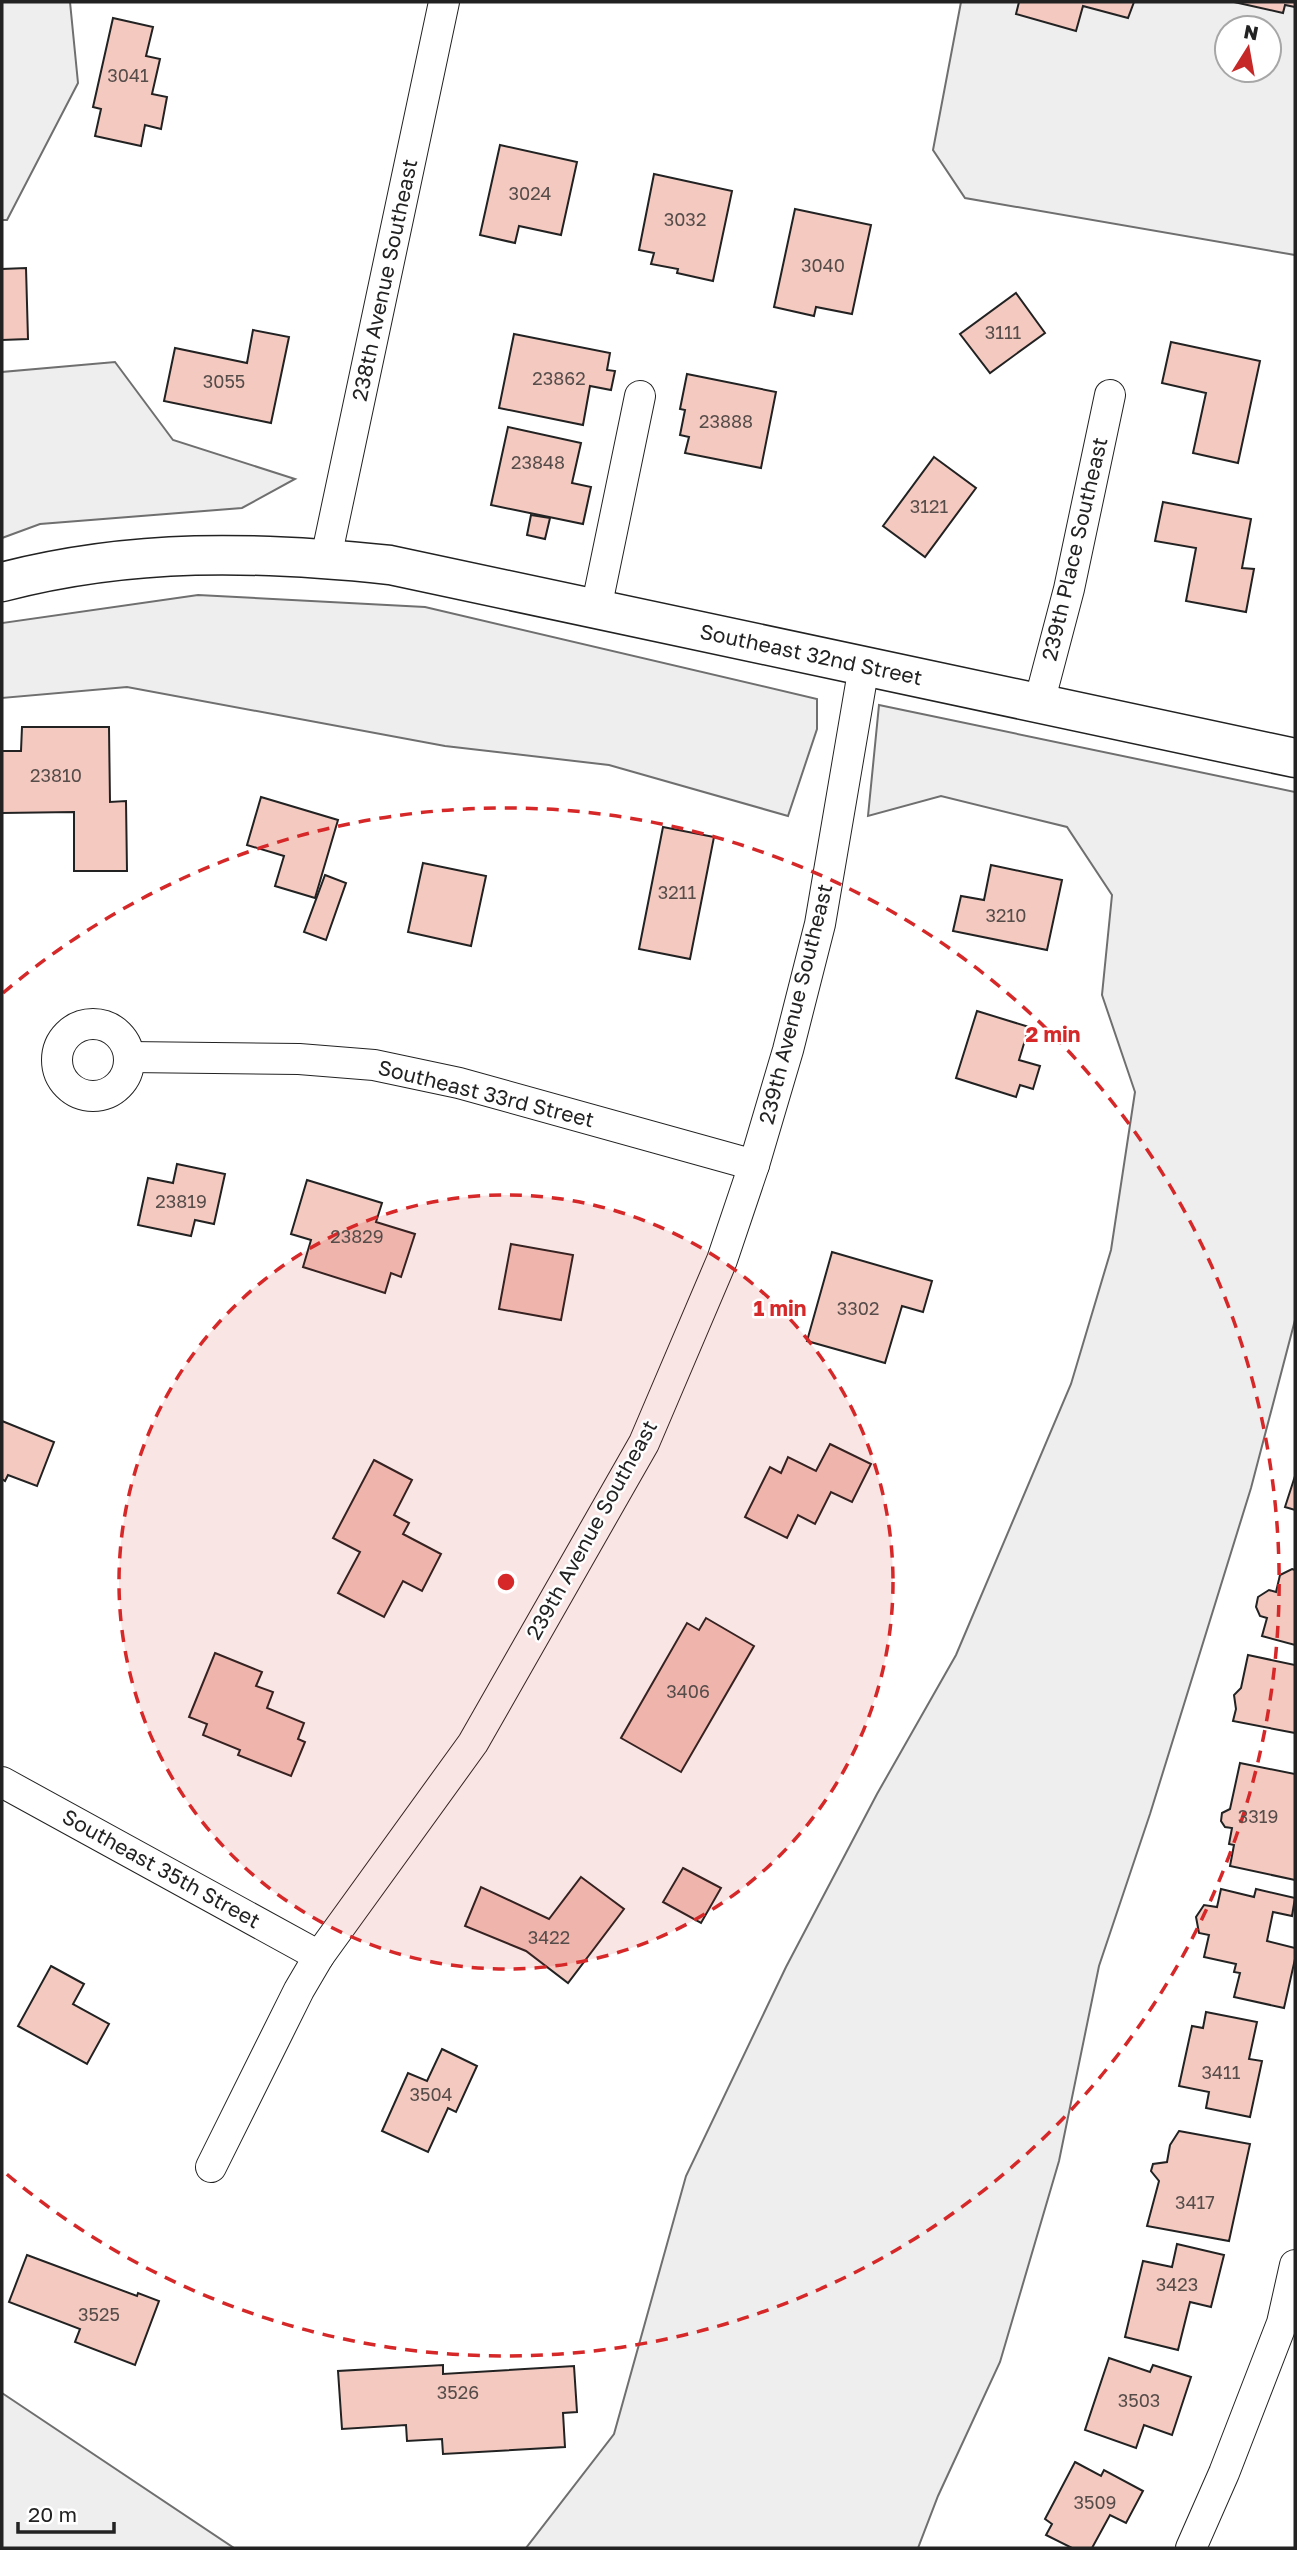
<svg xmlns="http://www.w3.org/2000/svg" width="1297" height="2550" viewBox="0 0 1297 2550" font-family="'Golos Text',sans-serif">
<rect width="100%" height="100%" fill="#fff"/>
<!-- green -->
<g fill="#eee" stroke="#6f6f6f" stroke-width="2" fill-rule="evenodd">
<path d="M2 2H70L78 83 7 220H2Z"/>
<path d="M961 2H1295V255L965 198 933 150ZM1227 28H1269V70H1227Z"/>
<path d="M115 362 173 440 295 479 242 508 40 524 2 538V372Z"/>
<path d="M198 595 425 607 817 699V729L788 816 609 765 445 746 127 687 2 698V623Z"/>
<path d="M879 705 1295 792V1320L1251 1488 1150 1814 1099 1966 1059 2161 1000 2362 938 2496 918 2548H526L614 2434 686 2176 786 1967 877 1794 956 1655 1071 1384 1111 1250 1135 1092 1102 995 1112 895 1067 827 941 796 868 816Z"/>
<path d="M2 2393 5 2395 234 2548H2Z"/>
</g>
<!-- building -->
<g fill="#f3c9c0" stroke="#222" stroke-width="2">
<path d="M1019 2H1134L1128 18 1083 6 1076 31 1016 14Z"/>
<path d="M1234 2H1295V7L1285 5 1283 13Z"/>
<path d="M113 18 153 27 146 56 160 59 152 94 167 97 161 129 145 125 141 146 95 136 101 109 93 107Z"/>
<path d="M500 145 577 162 561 235 519 226 515 243 480 235Z"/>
<path d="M654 174 732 191 713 281 677 273 678 269 651 264 654 253 639 250Z"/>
<path d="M795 209 871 225 852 314 816 307 814 316 774 307Z"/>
<path d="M26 268 28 339 2 340V269Z"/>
<path d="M1016 293 1045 333 990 373 960 334Z"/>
<path d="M253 330 289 337 271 423 164 401 175 348 247 363Z"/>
<path d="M514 334 610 353 607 370 615 371 611 390 590 386 583 425 499 408Z"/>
<path d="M1171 342 1260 361 1238 463 1193 453 1206 393 1162 383Z"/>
<path d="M687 374 776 392 761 468 685 453 689 437 680 435 685 410 680 409Z"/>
<path d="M508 427 581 443 572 483 591 487 583 524 491 505Z"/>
<path d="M934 457 976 488 925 557 883 526Z"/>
<path d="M1163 502 1251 519 1242 568 1254 569 1246 612 1186 601 1196 548 1155 541Z"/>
<path d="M531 515 550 518 545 539 527 535Z"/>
<path d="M22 727H109L110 802 126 801 127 871H74V812L2 813V751H21Z"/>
<path d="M261 797 338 820 315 898 275 886 284 856 247 845Z"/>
<path d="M663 827 714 837 690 959 639 949Z"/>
<path d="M423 863 486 876 471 946 408 932Z"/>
<path d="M991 865 1062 880 1047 950 953 931 961 896 984 900Z"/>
<path d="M325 875 346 883 326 940 304 932Z"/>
<path d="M977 1011 1029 1027 1019 1060 1040 1066 1033 1089 1020 1085 1016 1097 956 1078Z"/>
<path d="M177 1164 225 1174 214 1224 195 1220 191 1236 138 1225 148 1178 173 1183Z"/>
<path d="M307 1180 382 1203 376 1222 415 1234 401 1277 391 1273 385 1293 303 1267 311 1240 291 1234Z"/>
<path d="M511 1244 573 1255 561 1320 499 1309Z"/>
<path d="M832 1252 932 1281 923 1312 902 1306 885 1363 807 1341Z"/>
<path d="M2 1421 54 1442 37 1486 8 1475 5 1481 2 1479Z"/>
<path d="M830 1444 871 1464 852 1502 831 1492 815 1524 798 1515 787 1538 745 1517 770 1467 781 1473 788 1457 816 1471Z"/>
<path d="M374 1460 412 1480 394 1515 409 1523 403 1534 441 1554 422 1591 403 1581 384 1617 338 1593 360 1552 333 1538Z"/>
<path d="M1295 1476V1510L1285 1507Z"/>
<path d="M1292 1569 1295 1570V1645L1262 1636 1267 1618 1260 1616 1256 1607 1258 1597 1269 1590 1276 1592 1280 1575Z"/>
<path d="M706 1618 754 1646 681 1772 621 1738 687 1623 699 1630Z"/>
<path d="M215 1653 262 1672 256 1686 273 1692 267 1708 304 1723 298 1739 305 1742 291 1776 238 1755 240 1750 203 1735 207 1724 189 1717Z"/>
<path d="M1248 1655 1295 1665V1733L1233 1721 1236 1709 1234 1695 1241 1688Z"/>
<path d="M1240 1763 1295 1774V1880L1230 1866 1234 1845 1229 1844 1232 1828 1225 1827 1221 1821 1222 1813 1230 1809Z"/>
<path d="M683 1868 721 1888 701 1923 663 1902Z"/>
<path d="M581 1877 624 1909 568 1983 526 1951 465 1926 481 1887 549 1919Z"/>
<path d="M1221 1889 1254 1897 1256 1889 1295 1898 1292 1916 1273 1912 1267 1941 1295 1948V1959L1284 2008 1234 1997 1240 1973 1234 1972 1236 1964 1204 1957 1209 1935 1199 1933 1196 1917 1204 1905 1217 1907Z"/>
<path d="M51 1966 84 1984 73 2004 109 2024 87 2064 18 2026Z"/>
<path d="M1206 2012 1257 2022 1249 2059 1262 2061 1250 2117 1206 2108 1209 2092 1179 2086 1192 2026 1203 2028Z"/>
<path d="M442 2049 477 2066 456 2112 448 2108 428 2152 382 2131 408 2073 427 2081Z"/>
<path d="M1179 2131 1250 2144 1229 2241 1147 2226 1159 2181 1151 2171 1153 2164 1167 2162 1170 2145Z"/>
<path d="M1177 2244 1224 2255 1211 2307 1190 2302 1178 2350 1125 2337 1143 2261 1172 2267Z"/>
<path d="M27 2255 137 2296 138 2293 159 2301 135 2365 75 2342 80 2329 9 2302Z"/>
<path d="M1109 2358 1150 2372 1153 2365 1191 2377 1172 2435 1144 2425 1136 2448 1085 2430Z"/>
<path d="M443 2365V2374L574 2366 577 2412 563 2413 565 2447 443 2454 442 2439 407 2441 406 2425 342 2429 338 2371Z"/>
<path d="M1075 2462 1101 2476 1104 2470 1143 2491 1126 2523 1110 2515 1092 2548H1072L1046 2535 1052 2524 1045 2519Z"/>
</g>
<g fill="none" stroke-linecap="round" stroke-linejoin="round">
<!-- street casing -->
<g stroke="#222" stroke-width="32">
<g id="street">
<path d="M326 558 444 2"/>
<path d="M596 609 640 396"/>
<path d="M1039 703 1069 589 1110 395"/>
<circle cx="93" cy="1060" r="36"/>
<path d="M129 1057 299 1059 374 1065 459 1083 754 1165"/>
<path d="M2 1782 319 1956"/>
<path d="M211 2167 299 1990 319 1956 473 1743 644 1443 722 1260 754 1165 788 1050 820 924 864 666"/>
<path d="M1191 2548 1224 2473 1282 2323 1295 2265"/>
</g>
</g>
<!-- secondary casing -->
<g stroke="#222" stroke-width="41">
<path id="secondary" d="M2 582C133 548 256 551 390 565L1295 758"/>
</g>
<!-- street -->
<use href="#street" stroke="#fff" stroke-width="30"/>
<!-- secondary -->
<use href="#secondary" stroke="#fff" stroke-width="38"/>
</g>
<!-- distance rings -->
<circle cx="506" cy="1582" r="387" fill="#d62828" fill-opacity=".12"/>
<g fill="none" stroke="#d62828" stroke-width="3.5" stroke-dasharray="12 9">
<circle cx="506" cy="1582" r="387"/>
<path d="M3 993A774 774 0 1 1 3 2171"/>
</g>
<g text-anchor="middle" stroke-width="5" stroke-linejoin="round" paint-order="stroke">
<!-- number labels -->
<g font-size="18" fill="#564c4a">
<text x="128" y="82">3041</text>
<text x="530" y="200">3024</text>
<text x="685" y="226">3032</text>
<text x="823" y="272">3040</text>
<text x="1003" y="339">3111</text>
<text x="559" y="385">23862</text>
<text x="224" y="388">3055</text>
<text x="726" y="428">23888</text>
<text x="538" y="469">23848</text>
<text x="929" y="513">3121</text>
<text x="56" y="782">23810</text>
<text x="677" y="899">3211</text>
<text x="1006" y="922">3210</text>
<text x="181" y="1208">23819</text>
<text x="357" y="1243">23829</text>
<text x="858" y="1315">3302</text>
<text x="688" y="1698">3406</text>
<text x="1258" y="1823">3319</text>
<text x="549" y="1944">3422</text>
<text x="1221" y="2079">3411</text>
<text x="431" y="2101">3504</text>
<text x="1195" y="2209">3417</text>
<text x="1177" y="2291">3423</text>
<text x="99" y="2321">3525</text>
<text x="458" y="2399">3526</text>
<text x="1139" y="2407">3503</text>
<text x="1095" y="2509">3509</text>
</g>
<!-- street labels -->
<g font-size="21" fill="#222" stroke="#fff">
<text transform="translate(385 280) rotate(-78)" y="7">238th Avenue Southeast</text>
<text transform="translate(1075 549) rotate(-77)" y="7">239th Place Southeast</text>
<text transform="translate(811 655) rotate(12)" y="7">Southeast 32nd Street</text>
<text transform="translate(796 1004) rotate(-76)" y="7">239th Avenue Southeast</text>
<text transform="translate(486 1094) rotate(14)" y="7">Southeast 33rd Street</text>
<text transform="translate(592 1530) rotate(-61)" y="7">239th Avenue Southeast</text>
<text transform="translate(161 1869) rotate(29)" y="7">Southeast 35th Street</text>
</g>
</g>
<circle cx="506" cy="1582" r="10" fill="#d62828" stroke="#fff" stroke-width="3.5"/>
<g font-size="21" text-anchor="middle" font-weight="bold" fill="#d62828" stroke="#fff" stroke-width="5" stroke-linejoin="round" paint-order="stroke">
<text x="1053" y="1042">2 min</text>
<text x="780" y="1316">1 min</text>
</g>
<!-- border -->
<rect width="1297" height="2550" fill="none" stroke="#222222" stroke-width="7"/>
<!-- north arrow -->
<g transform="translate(1248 49) rotate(11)"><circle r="33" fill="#ffffff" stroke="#a7a7a7" stroke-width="2"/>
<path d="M0-5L12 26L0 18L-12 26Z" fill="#c62828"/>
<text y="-10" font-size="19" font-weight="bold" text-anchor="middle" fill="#222222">N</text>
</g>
<!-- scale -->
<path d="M18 2522v10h96v-10" fill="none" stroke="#222222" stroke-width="3.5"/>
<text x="28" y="2522" font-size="21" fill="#222222" stroke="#ffffff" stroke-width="5" paint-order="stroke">20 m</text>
</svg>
